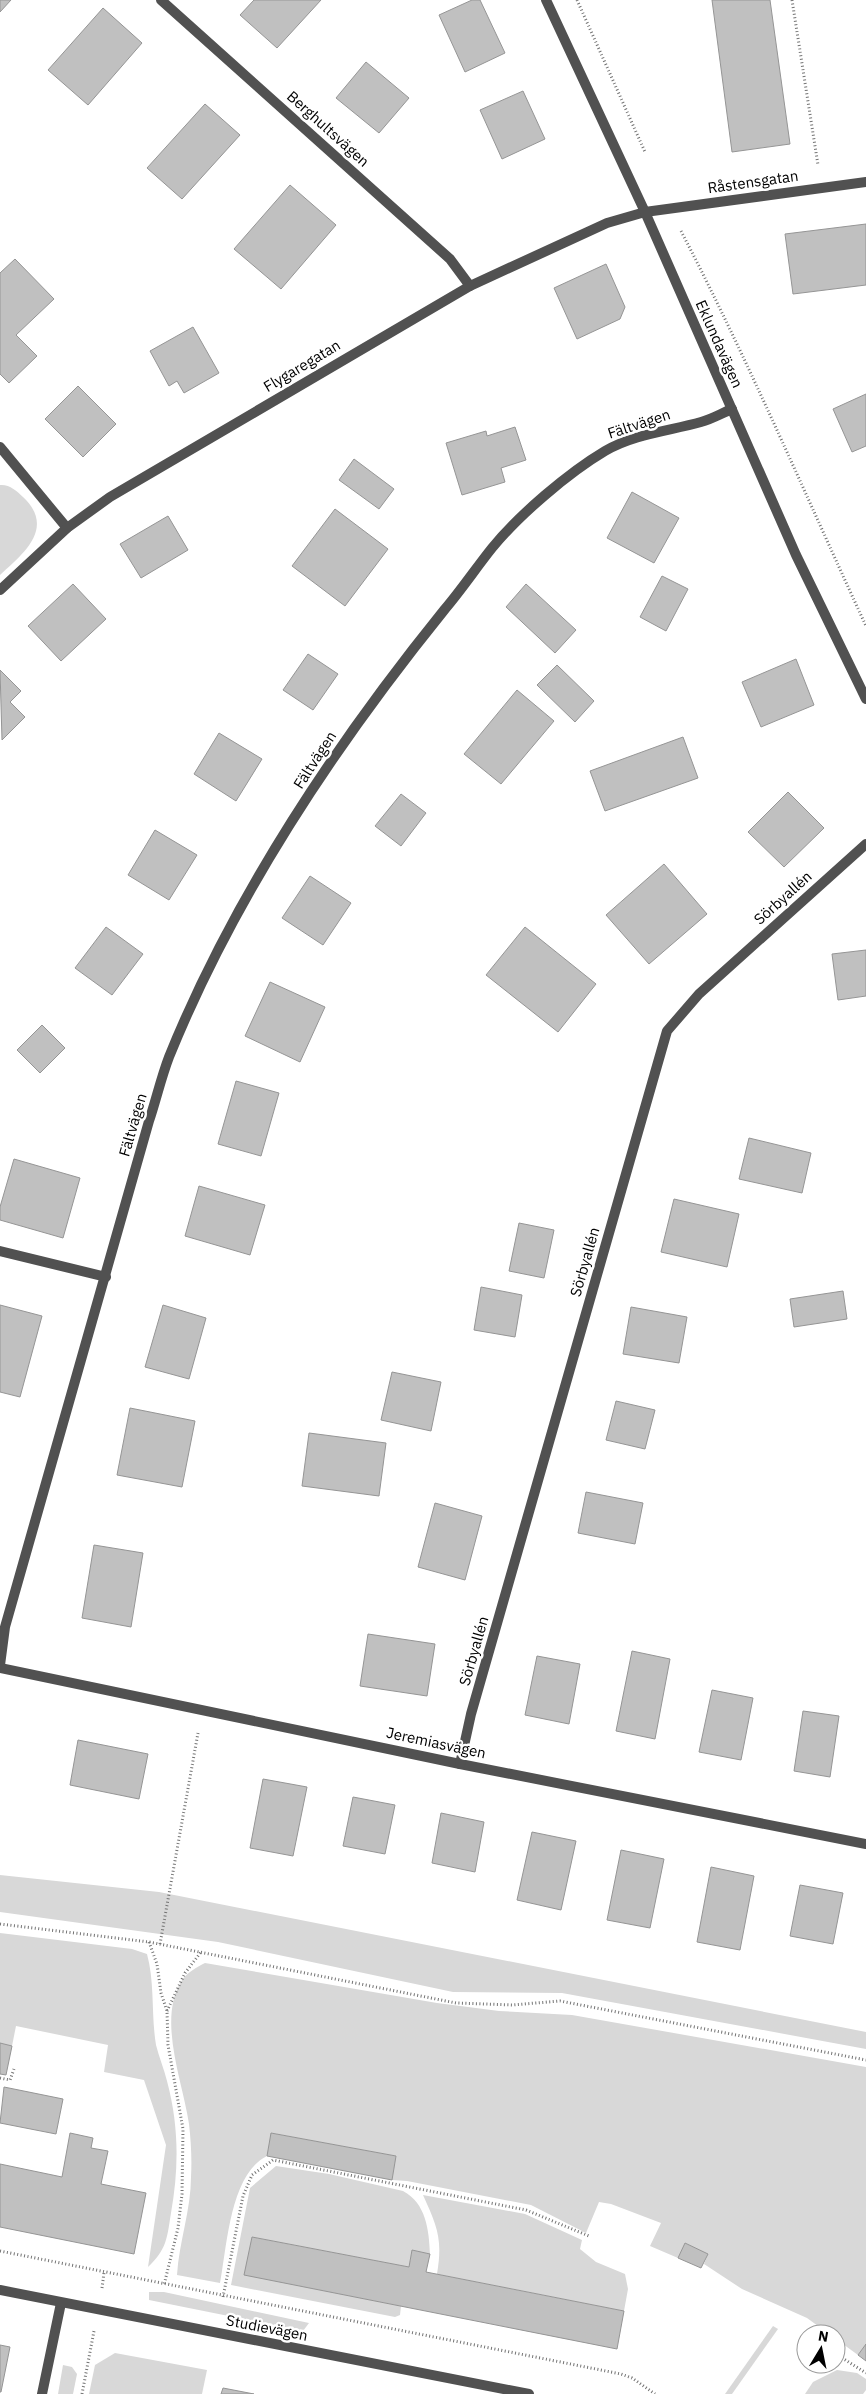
<svg xmlns="http://www.w3.org/2000/svg" width="866" height="2394" viewBox="0 0 866 2394" font-family="'IBM Plex Sans',sans-serif">
<rect width="100%" height="100%" fill="#fff"/>
<!-- green -->
<g fill="#d8d8d8">
<path d="M0 485C9 484 17 491 23 497 56 528 23 554 0 575Z"/>
<path d="M0 1875 159 1892 866 2032V2049L562 1993 453 1992 218 1942 0 1912Z"/>
<path d="M0 1933 132 1949 147 1954C155 1983 151 2015 156 2045 159 2057 164 2069 167 2081 179 2126 179 2168 171 2213 167 2238 167 2249 148 2267L166 2145 144 2080 104 2072 108 2045 16 2026 12 2046 0 2043Z"/>
<path d="M205 1963 437 2003 499 2011 572 2015 866 2067V2344L858 2355 836 2339V2334H829L807 2318 742 2289 704 2264 708 2254 685 2243 678 2258 650 2246 661 2223 611 2204 599 2202 586 2233 531 2205 407 2181 392 2180 396 2156 272 2133 267 2156C230 2174 227 2247 220 2283L177 2275C179 2242 191 2210 191 2177 192 2160 191 2141 189 2124 183 2082 156 2017 183 1979 188 1972 197 1967 205 1963Z"/>
<path d="M276 2166 329 2174 403 2191C426 2203 429 2230 430 2254L412 2250 409 2267 252 2237 245 2275 401 2306 400 2315 395 2317 231 2285 250 2188Z"/>
<path d="M423 2195 525 2214 582 2240 580 2249 596 2262 625 2274 628 2289 624 2311 437 2274C443 2239 437 2226 423 2195Z"/>
<path d="M149 2292H164L309 2323 303 2331 149 2300Z"/>
<path d="M773 2326 778 2329 732 2394H725Z"/>
<path d="M115 2353 207 2370 202 2394H89L95 2365Z"/>
<path d="M63 2365 72 2367 77 2374 73 2394H58Z"/>
<path d="M837 2370 857 2373 866 2379V2390L863 2394H805L813 2382Z"/>
</g>
<!-- building -->
<g fill="#c0c0c0" stroke="#959595">
<path d="M0 0H11L0 12Z"/>
<path d="M254 0H321L277 48 240 15Z"/>
<path d="M472 0H480L505 53 465 72 439 15Z"/>
<path d="M712 0H770L790 144 732 152Z"/>
<path d="M103 8 142 43 88 105 48 70Z"/>
<path d="M366 62 409 98 379 133 336 98Z"/>
<path d="M523 91 545 139 502 159 480 110Z"/>
<path d="M205 104 240 135 182 199 147 168Z"/>
<path d="M290 185 336 225 281 289 234 249Z"/>
<path d="M866 224V285L793 294 785 234Z"/>
<path d="M15 259 54 299 16 335 37 356 9 383 0 374V273Z"/>
<path d="M606 264 625 307 620 319 577 339 554 288Z"/>
<path d="M193 327 219 373 184 393 177 381 169 386 150 351Z"/>
<path d="M78 386 116 424 83 457 45 419Z"/>
<path d="M866 394V446L852 452 833 409Z"/>
<path d="M515 427 526 460 501 468 505 482 462 495 446 443 486 431 487 436Z"/>
<path d="M354 459 394 489 379 509 339 480Z"/>
<path d="M632 492 679 518 654 563 607 538Z"/>
<path d="M335 509 388 549 345 606 292 566Z"/>
<path d="M168 516 188 550 141 578 120 544Z"/>
<path d="M662 576 688 589 666 631 640 617Z"/>
<path d="M73 584 106 619 61 661 28 626Z"/>
<path d="M526 584 576 630 555 653 506 607Z"/>
<path d="M308 654 338 674 313 710 283 690Z"/>
<path d="M796 659 814 705 761 727 742 682Z"/>
<path d="M557 665 594 701 575 722 537 685Z"/>
<path d="M0 670 21 691 10 702 25 717 2 740Z"/>
<path d="M517 690 554 721 501 784 464 754Z"/>
<path d="M219 733 262 759 236 801 194 774Z"/>
<path d="M683 737 698 778 605 811 590 771Z"/>
<path d="M788 792 824 828 784 867 748 832Z"/>
<path d="M401 794 426 813 401 846 375 826Z"/>
<path d="M155 830 197 855 169 900 128 875Z"/>
<path d="M664 864 707 914 649 964 606 915Z"/>
<path d="M310 876 351 903 323 945 282 918Z"/>
<path d="M106 927 143 954 112 995 75 968Z"/>
<path d="M525 927 596 984 558 1032 486 975Z"/>
<path d="M866 950V996L838 1000 832 954Z"/>
<path d="M270 982 325 1007 300 1062 245 1036Z"/>
<path d="M42 1025 65 1048 40 1073 17 1050Z"/>
<path d="M236 1081 279 1093 261 1156 218 1144Z"/>
<path d="M749 1138 811 1153 802 1193 739 1179Z"/>
<path d="M14 1159 80 1178 63 1238 0 1220V1207Z"/>
<path d="M199 1186 265 1205 250 1255 185 1236Z"/>
<path d="M674 1199 739 1214 727 1267 661 1252Z"/>
<path d="M519 1223 554 1230 544 1278 509 1271Z"/>
<path d="M481 1287 522 1295 515 1337 474 1330Z"/>
<path d="M843 1291 847 1319 794 1327 790 1299Z"/>
<path d="M0 1305 42 1316 20 1397 0 1392Z"/>
<path d="M163 1305 206 1318 189 1379 145 1367Z"/>
<path d="M631 1307 687 1317 679 1363 623 1354Z"/>
<path d="M392 1372 441 1382 431 1431 381 1420Z"/>
<path d="M616 1401 655 1410 645 1449 606 1440Z"/>
<path d="M130 1408 195 1421 182 1487 117 1475Z"/>
<path d="M309 1433 386 1443 379 1496 302 1486Z"/>
<path d="M586 1492 643 1503 635 1544 578 1533Z"/>
<path d="M435 1503 482 1516 465 1580 418 1567Z"/>
<path d="M94 1545 143 1553 131 1627 82 1618Z"/>
<path d="M368 1634 435 1644 427 1696 360 1686Z"/>
<path d="M632 1651 670 1659 655 1739 616 1731Z"/>
<path d="M537 1656 580 1664 569 1724 525 1715Z"/>
<path d="M712 1690 753 1698 741 1760 699 1752Z"/>
<path d="M803 1711 839 1716 830 1777 794 1771Z"/>
<path d="M78 1740 148 1754 139 1799 70 1785Z"/>
<path d="M263 1779 307 1787 293 1856 250 1848Z"/>
<path d="M353 1797 395 1805 385 1854 343 1846Z"/>
<path d="M441 1813 484 1822 475 1872 432 1863Z"/>
<path d="M532 1832 576 1841 561 1910 517 1900Z"/>
<path d="M621 1850 664 1859 650 1928 607 1920Z"/>
<path d="M711 1867 754 1876 740 1950 697 1942Z"/>
<path d="M800 1885 843 1893 833 1944 790 1936Z"/>
<path d="M0 2043 12 2046 6 2075 0 2074Z"/>
<path d="M4 2087 63 2099 56 2134 0 2123Z"/>
<path d="M70 2133 93 2138 91 2148 108 2151 101 2184 146 2193 134 2254 0 2227V2164L62 2177Z"/>
<path d="M271 2133 396 2156 392 2180 267 2156Z"/>
<path d="M252 2237 409 2267 412 2250 430 2254 426 2272 624 2311 617 2349 244 2275Z"/>
<path d="M685 2243 708 2254 701 2268 678 2258Z"/>
<path d="M866 2344V2361L858 2355Z"/>
<path d="M0 2345 10 2347 1 2392H0Z"/>
<path d="M223 2388 254 2394H221Z"/>
</g>
<g fill="none" stroke-linecap="round" stroke-linejoin="round">
<!-- path -->
<g stroke="#737373" stroke-width="3" stroke-dasharray="1 2.5" stroke-linecap="butt">
<path d="M577 0 645 152"/>
<path d="M792 0 818 165"/>
<path d="M681 231C748 360 805 494 866 626"/>
<path d="M0 1924 149 1942 456 2003 512 2005 560 2001 866 2060"/>
<path d="M149 1942 157 1964 161 1993 167 2011 168 2045 183 2129 182 2194 178 2228 164 2285"/>
<path d="M160 1944 198 1733"/>
<path d="M167 2011 185 1973 201 1952"/>
<path d="M0 2078 10 2080 14 2069"/>
<path d="M0 2251 621 2374 632 2378 655 2394"/>
<path d="M102 2288 104 2273"/>
<path d="M223 2297 243 2196 252 2175 273 2160 526 2210 589 2236"/>
<path d="M836 2354 866 2373"/>
<path d="M82 2394 94 2331"/>
</g>
<!-- minor -->
<g stroke="#515151" stroke-width="10">
<path d="M161 0 450 259 470 286"/>
<path d="M0 447 67 528"/>
<path d="M0 590 67 528 110 497 470 286 607 223 645 212 866 182"/>
<path d="M0 1251 106 1277"/>
<path d="M0 1665 5 1627 149 1121C156 1100 161 1078 169 1057 235 894 335 745 445 609 462 589 476 568 492 548 519 515 568 473 605 451 634 434 669 431 701 422 712 419 722 413 732 409"/>
<path d="M0 1668 460 1764 866 1844"/>
<path d="M460 1764 471 1714 667 1031 699 994 866 844"/>
<path d="M42 2394 61 2303"/>
</g>
<!-- tertiary -->
<g stroke="#515151" stroke-width="10">
<path d="M546 0 645 212 796 555 866 699"/>
<path d="M0 2290 529 2394"/>
</g>
</g>
<g text-anchor="middle" stroke-width="5" stroke-linejoin="round" paint-order="stroke">
<!-- street labels -->
<g font-size="15" fill="#000" stroke="#fff">
<text transform="translate(328 129) rotate(42)" y="5">Berghultsvägen</text>
<text transform="translate(753 182) rotate(-8)" y="5">Råstensgatan</text>
<text transform="translate(719 344) rotate(66)" y="5">Eklundavägen</text>
<text transform="translate(302 366) rotate(-31)" y="5">Flygaregatan</text>
<text transform="translate(639 424) rotate(-18)" y="5">Fältvägen</text>
<text transform="translate(315 760) rotate(-57)" y="5">Fältvägen</text>
<text transform="translate(783 898) rotate(-42)" y="5">Sörbyallén</text>
<text transform="translate(133 1125) rotate(-74)" y="5">Fältvägen</text>
<text transform="translate(585 1262) rotate(-74)" y="5">Sörbyallén</text>
<text transform="translate(474 1651) rotate(-74)" y="5">Sörbyallén</text>
<text transform="translate(436 1743) rotate(12)" y="5">Jeremiasvägen</text>
<text transform="translate(267 2328) rotate(11)" y="5">Studievägen</text>
</g>
</g>
<!-- north arrow -->
<g transform="translate(821 2349) rotate(10)"><circle r="24" fill="#ffffff" stroke="#999999"/>
<path d="M0-4L9 19L0 12L-9 19Z" fill="#000000"/>
<text y="-8" font-size="14" font-weight="bold" text-anchor="middle" fill="#000000">N</text>
</g>
</svg>
